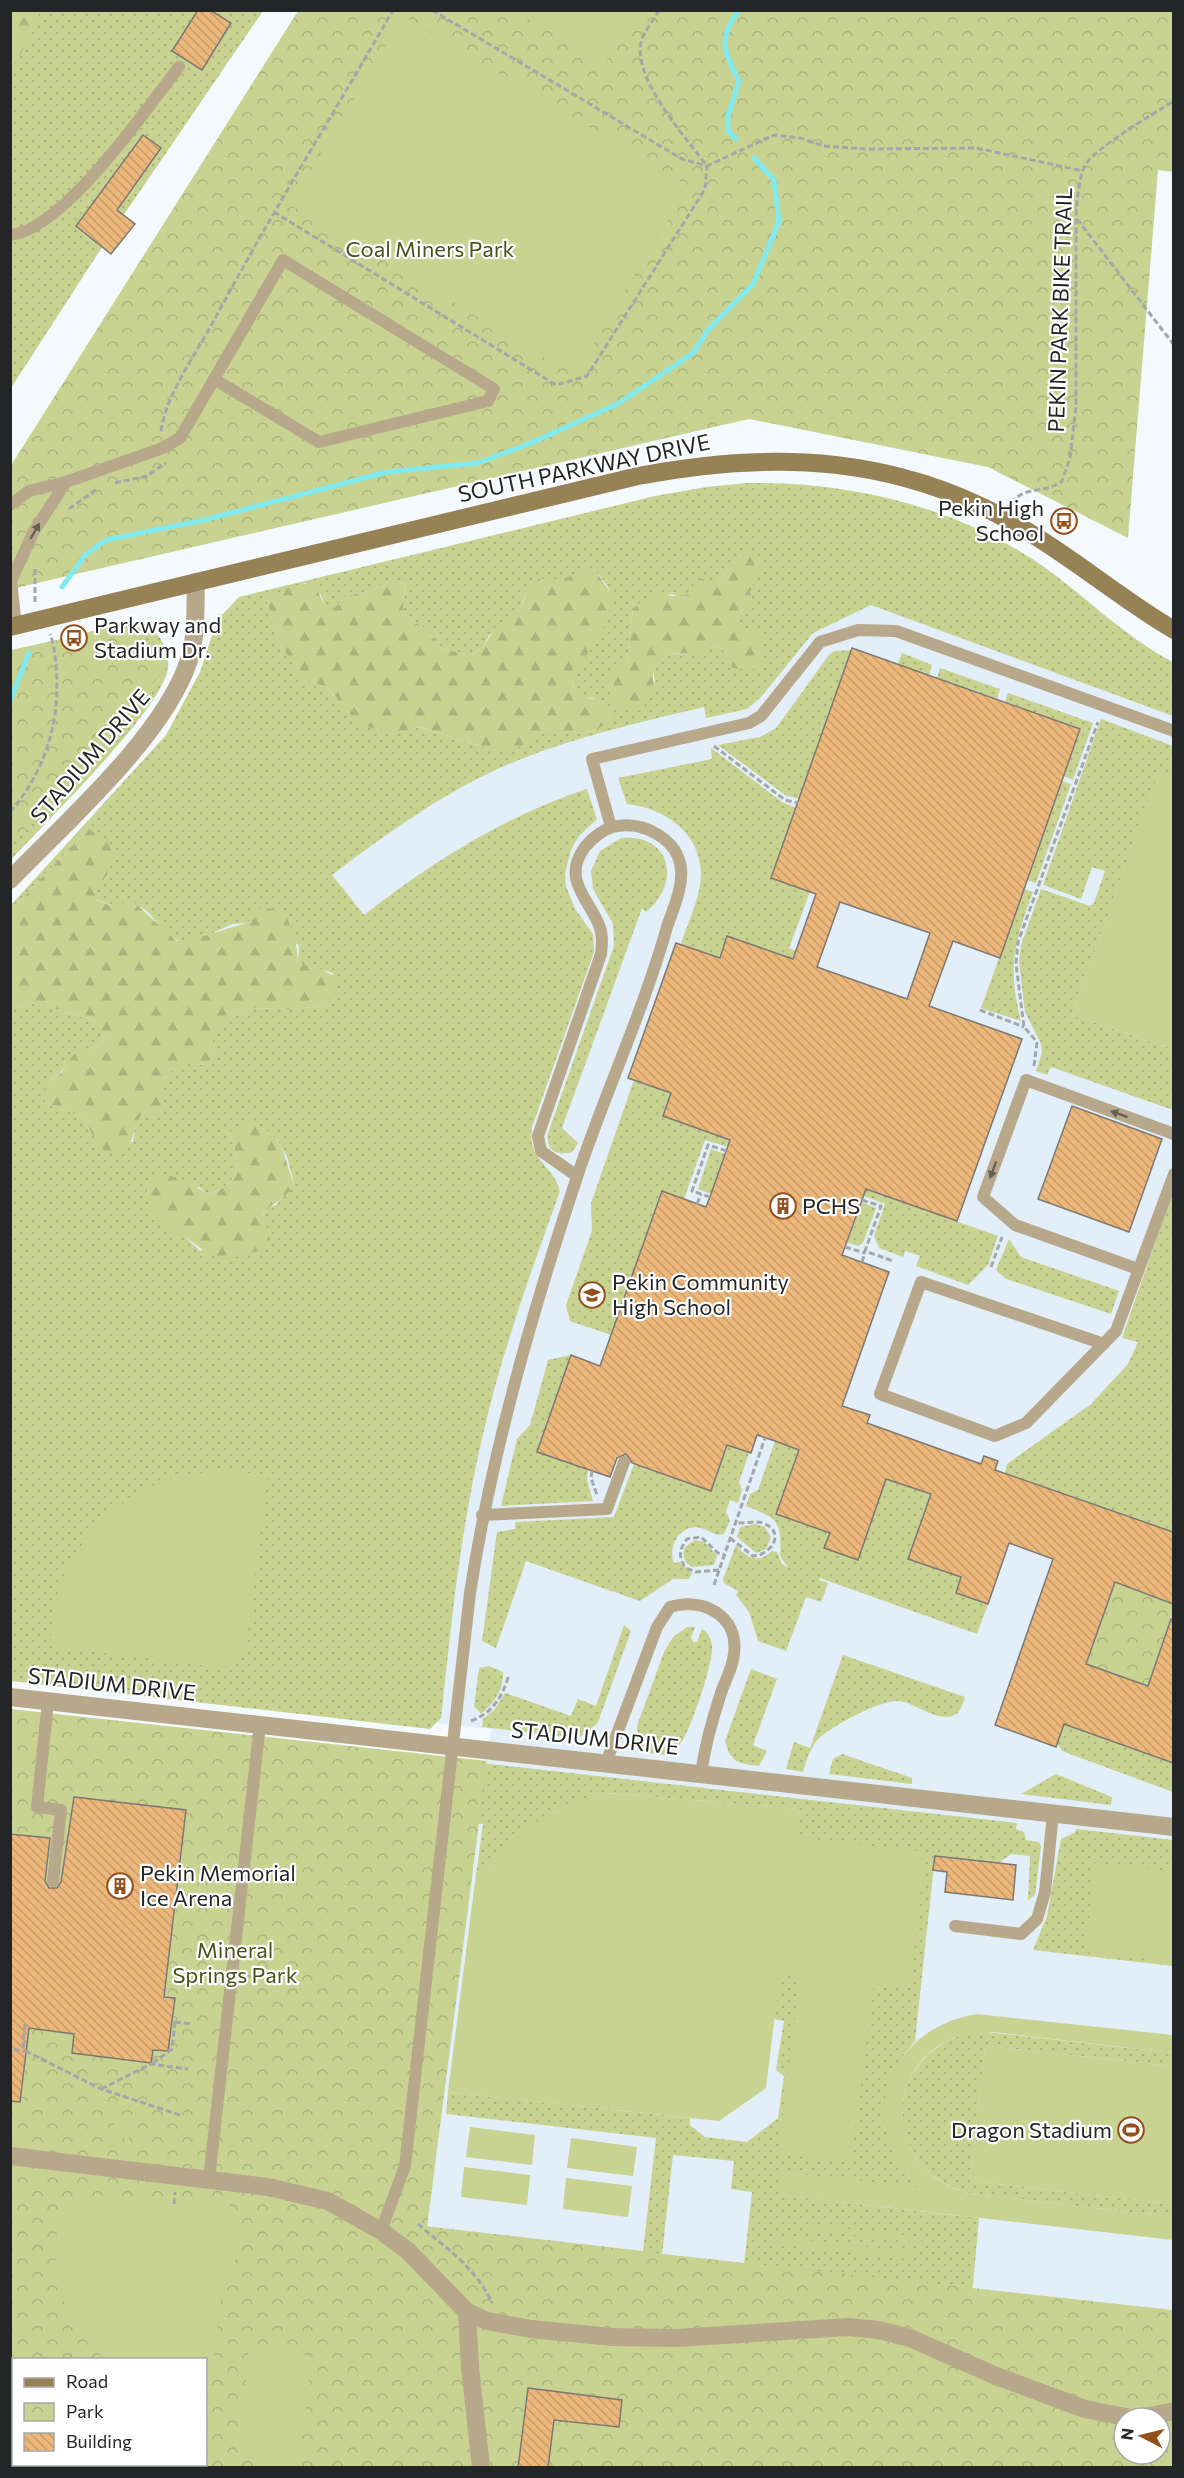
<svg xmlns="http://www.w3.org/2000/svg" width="1184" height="2478" viewBox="0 0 1184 2478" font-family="Commissioner,sans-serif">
<defs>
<pattern id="grass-dots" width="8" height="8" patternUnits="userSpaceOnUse" patternTransform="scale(1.5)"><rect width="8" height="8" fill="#c8d291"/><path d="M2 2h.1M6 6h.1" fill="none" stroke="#acb47d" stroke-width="1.8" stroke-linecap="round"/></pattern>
<pattern id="forest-firs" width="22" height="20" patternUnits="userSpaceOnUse" patternTransform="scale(1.5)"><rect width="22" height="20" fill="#c8d291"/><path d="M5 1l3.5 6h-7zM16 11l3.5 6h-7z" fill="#acb47d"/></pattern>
<pattern id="park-crowns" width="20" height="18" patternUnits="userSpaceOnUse" patternTransform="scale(1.5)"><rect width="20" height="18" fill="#c8d291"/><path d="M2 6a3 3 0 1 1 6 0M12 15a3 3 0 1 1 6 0" fill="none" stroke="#acb47d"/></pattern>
<pattern id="building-back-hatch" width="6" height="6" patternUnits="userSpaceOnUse" patternTransform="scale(1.5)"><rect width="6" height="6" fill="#ebb77b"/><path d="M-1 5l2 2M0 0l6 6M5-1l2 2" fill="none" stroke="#c99d6a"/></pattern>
</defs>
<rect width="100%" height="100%" fill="#f3f9fd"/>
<!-- built -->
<path fill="#e2eef8" d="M718 493 1173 670V2310L427 2228 491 1729 11 1676V914L198 707 243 608Z"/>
<!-- grass -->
<g fill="url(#grass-dots)" fill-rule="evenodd">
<path d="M11 11H263L108 238 11 388Z"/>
<path d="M747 483C847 481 949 505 1034 560 1082 592 1121 635 1173 662V716L871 605 813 633 761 697 747 709 706 718 704 707C636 723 566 739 502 767 441 794 385 835 332 875L364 915C432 862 505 816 587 789L597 819 579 836 571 850 565 873 566 886 575 909 593 934 594 952 532 1127C527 1162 552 1162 560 1191 530 1274 500 1357 481 1443 460 1534 451 1626 441 1718L430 1729 11 1681V1009L36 1003 98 1022 105 1035 100 1045C68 1054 73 1064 50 1081L45 1103 82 1117 91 1133 133 1142 136 1122 143 1112 157 1114 164 1100V1081L171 1071 188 1064 207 1065 215 1056 211 1032 228 1019 251 1008 290 1009 325 1006 333 973 298 963 299 945 251 916 248 923C242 924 235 923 230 925 213 932 186 950 169 936 159 928 154 916 144 909 130 900 117 907 108 904 104 903 99 900 95 899V889L110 868 88 829 11 910V905L166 735 200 672 219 614 222 615 239 597 655 496 706 487ZM741 555 752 582 750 592 752 597 737 618 743 627 729 658 721 648 711 647 688 654 668 653 653 670 655 682 619 671 627 661 633 609 671 594 681 597 719 581ZM594 569C599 576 608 584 610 592 618 617 587 646 577 667 574 673 574 682 573 689L582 697 593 698 596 730 581 733 560 729 546 731 496 751 419 727 399 732 336 698 328 688 305 680 277 639 267 600 305 583 321 595 326 609H333L346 596 373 590 390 579 406 584 403 608 406 616 428 631 442 648 470 656 484 646 489 635 519 613 525 594 539 579H562ZM229 1133 277 1139 287 1157 294 1184 276 1205 268 1208 263 1215 265 1224 200 1251C178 1226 152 1228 147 1190L199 1187 208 1194C241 1184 242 1162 229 1133Z"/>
<path d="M125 623 148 630 151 628C162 638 170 652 168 668 163 709 43 824 11 860L10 820 59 639Z"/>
<path d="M852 650 799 799 785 795 718 745 760 737 776 728 829 655 834 651Z"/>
<path d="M902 653 932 665 929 675 898 664Z"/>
<path d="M940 668 1000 689 997 699 937 678Z"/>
<path d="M1008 693 1093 723 1073 780 1064 776 1080 729 1005 702Z"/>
<path d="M1101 719 1173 746V776L1159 772 1072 1015 1173 1049V1110L1051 1067 1047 1075 1036 1071 1042 1053 1041 1044 1025 1012 1019 962 1021 945 1041 889 1090 906 1094 903 1105 871 1092 867 1081 899 1043 885Z"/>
<path d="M711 748 782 802 796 808 810 892 789 948 796 951 793 959 728 936 711 984 694 949 681 944C688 922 701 897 701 873 700 832 664 808 627 804L618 778 712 759Z"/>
<path d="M1062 781 1071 784 1036 883 1027 880Z"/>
<path d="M621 838C671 833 682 883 646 912L642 908 562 1128 578 1143 572 1152C558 1156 545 1151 548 1133L614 946 613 924 593 889 591 871 600 851Z"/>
<path d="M1024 889 1033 892C1014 944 1007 966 1021 1021L981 1008Z"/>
<path d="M679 1069 663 1116 730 1140 728 1147 705 1140 684 1199 661 1192 611 1335 570 1321 566 1305 592 1231 591 1203 634 1080 646 1084Z"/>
<path d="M711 1149 725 1154 711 1194 698 1189Z"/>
<path d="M866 1189 998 1236 988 1265 968 1285 916 1266 920 1256 905 1251 903 1257 879 1248 874 1236 885 1204 864 1196Z"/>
<path d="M1173 1191V1532L1005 1473 1007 1464 1091 1404 1128 1364 1138 1342 1122 1338Z"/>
<path d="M861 1202 876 1208 863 1243 858 1246 847 1242Z"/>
<path d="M1009 1239 1021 1257 1119 1291 1111 1314 1006 1279 996 1270Z"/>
<path d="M571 1355 537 1451 588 1470 587 1480 593 1501 501 1506 517 1439 530 1425 548 1360Z"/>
<path d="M775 1441 799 1450 777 1514 830 1533 824 1548 857 1560 886 1479 931 1494 908 1559 961 1577 956 1593 988 1604 977 1634 820 1578 819 1580 828 1583 821 1602 806 1597 786 1651 758 1641 749 1612 736 1595 738 1591 724 1583 723 1579 736 1545C746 1558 759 1564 772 1551L777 1552 782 1564 788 1567 780 1556C782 1520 778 1519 746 1506L750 1494 758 1490Z"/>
<path d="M727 1445 749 1453 739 1482 742 1490 738 1503 730 1500 726 1512 730 1520 724 1534C715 1537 710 1530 701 1528 681 1523 667 1546 674 1563L679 1562 692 1573 689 1579H673L640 1601 526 1561 496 1648 482 1641 497 1532 515 1529V1522L614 1517 634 1464 711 1491Z"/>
<path d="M755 1524 765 1527 771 1537 766 1549 756 1553 737 1537 740 1527Z"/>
<path d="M695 1540 704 1542 717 1555 714 1565 692 1567C684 1563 682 1555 685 1547Z"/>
<path d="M624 1625 631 1631 598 1722 586 1734 575 1738 482 1727 483 1719 495 1709 505 1693 571 1716 578 1699 596 1706Z"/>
<path d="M687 1627H695L691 1638 693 1642H697L702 1629C709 1633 712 1640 712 1648 713 1664 688 1741 676 1749 668 1756 659 1755 649 1753L638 1741 637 1726 664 1652 673 1637Z"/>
<path d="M843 1655 965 1697C962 1705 961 1713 952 1716 935 1721 916 1703 899 1701 881 1699 832 1726 819 1738 811 1747 806 1760 803 1772L786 1769 794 1742 810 1748Z"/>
<path d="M489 1666 503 1672C504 1690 494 1703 481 1714L474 1706 479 1668Z"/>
<path d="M751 1669 777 1679 753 1745 767 1751 759 1766C739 1764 730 1762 725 1741Z"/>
<path d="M1064 1724 1173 1763V1792L1062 1751 1057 1743Z"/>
<path d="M842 1754 912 1778V1784L829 1774 833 1759Z"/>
<path d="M482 1763 1017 1823 1016 1829 1024 1832 1026 1840 1039 1842 1041 1847 1035 1895 1028 1900 1030 1856 1011 1854 999 1863 935 1856 915 2041C886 2074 880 2102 893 2144 899 2162 905 2174 918 2188L782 2172 780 2195 979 2218 969 2330 462 2258 424 2226 643 2251 656 2138 446 2114 448 2092 690 2118V2125L705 2137 747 2142 778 2118 784 2076 776 2070 784 2021 774 2019 799 1809 605 1793C541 1809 519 1835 475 1882L483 1824 475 1823ZM673 2155 734 2161 731 2189 752 2192 744 2264 662 2255Z"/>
<path d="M1056 1774 1112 1797 1111 1805 1021 1794Z"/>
<path d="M1077 1829 1173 1840V1966L1033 1950 1047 1916 1061 1839 1074 1833Z"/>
<path d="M978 2031 1173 2053V2066L985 2046 970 2181 1173 2204V2217L974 2194C876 2173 880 2048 978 2031Z"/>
</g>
<!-- forest -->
<g fill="url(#forest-firs)">
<path d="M11 10 40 11 30 37 11 71Z"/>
<path d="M749 553 760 556V566L750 592 752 597 750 608 743 609 737 618 743 627C763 632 768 650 759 667L752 670 732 668 729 658 721 648 711 647 702 654 668 653 653 670V695L641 710 628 711 610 701 608 681 627 661 633 609C659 583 668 603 691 593L694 582 701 579 719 581 741 555Z"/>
<path d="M594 569 611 593 615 606C608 617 605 625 599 635 588 657 575 663 573 689 588 702 605 697 615 717L596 730 581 733 560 730 546 731 522 746 496 751 420 727 399 732 371 728 358 723 328 688 305 680 299 674 277 639 267 600C278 591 300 581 314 584L326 608 333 609 346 596 373 590 390 579 406 584 403 608 406 616 428 631 442 648 470 656 484 646 497 624 519 613 529 584 539 579H561Z"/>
<path d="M88 829C106 831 118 851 110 869 105 881 95 885 95 899L109 905 133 901 176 941C202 940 223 928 248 923 256 903 267 907 284 913 295 933 297 942 298 963L319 968 339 979 334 993 325 1006 290 1009 251 1008 228 1019 212 1032 215 1056 207 1065 188 1064 171 1071 164 1081V1100L157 1114 143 1112C132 1128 136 1139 123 1155L108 1153 99 1146 82 1117 45 1103 44 1086 62 1072 74 1054 100 1045 105 1035 98 1022 36 1003 11 1009V910Z"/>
<path d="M249 1123C285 1132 282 1154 294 1184 283 1203 273 1201 263 1214L270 1239 264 1249C252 1252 235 1260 223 1258 208 1256 202 1249 191 1241 185 1237 177 1235 170 1231 152 1219 143 1199 150 1179L162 1173 184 1180 208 1194C241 1185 242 1162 229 1133L234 1127Z"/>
</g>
<!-- park -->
<g fill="url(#park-crowns)" fill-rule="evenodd">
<path d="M298 11H1173V172L1158 170 1128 538 988 467 749 419 11 589 10 467Z"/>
<path d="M111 628 143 640 166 668 22 833 11 837V650Z"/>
<path d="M1115 1582 1173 1604V1611L1148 1686 1086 1664Z"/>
<path d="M11 1709 487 1761 427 2228 1173 2310V2467L11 2468ZM14 2360H206V2464H14ZM1124 2418H1160V2454H1124Z"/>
</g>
<!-- pitch -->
<g fill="#c8d291">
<path d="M515 11H636L604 64Z"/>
<path d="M403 16 688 186 575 375 290 205Z"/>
<path d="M1159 771 1173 776V1049L1072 1015Z"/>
<path d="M230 1470 268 1476 246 1650 224 1668 49 1646C52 1629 52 1609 58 1592 77 1535 125 1488 184 1475 199 1472 215 1472 230 1470Z"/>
<path d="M605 1793 799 1809 796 1837 926 1852 910 1988 874 1984 851 2163 778 2154 800 1975 780 1973 766 2088 719 2121 448 2092 475 1882 515 1839 537 1821 577 1800Z"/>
<path d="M1095 1863 1173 1871V1962L1085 1952Z"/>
<path d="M977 2014 1173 2035V2053L993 2032C885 2028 868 2172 974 2194L1173 2217V2240L779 2195 782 2172 917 2187C909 2177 899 2167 893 2153 863 2087 910 2024 977 2014Z"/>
<path d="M985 2046 1173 2066V2204L970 2181Z"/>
<path d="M118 2115 136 2123 128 2140 110 2132Z"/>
<path d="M470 2127 535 2135 532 2165 466 2157Z"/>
<path d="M571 2138 637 2147 633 2176 567 2168Z"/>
<path d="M464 2167 530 2175 527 2205 461 2197Z"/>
<path d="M566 2178 632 2186 628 2217 563 2209Z"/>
<path d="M61 2199 219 2205 220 2202 229 2204 240 2217 235 2261H230L225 2286H222L211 2390 206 2389V2360L104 2359C93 2346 78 2332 70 2316 50 2280 55 2238 61 2199Z"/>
<path d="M803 2224 922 2237 921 2243 802 2229Z"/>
<path d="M771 2236 915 2252 914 2260 770 2244Z"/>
<path d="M267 2348 312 2356 299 2467 253 2466 254 2456 238 2454 249 2349Z"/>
<path d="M13 2361 14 2464 79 2465V2467H11L10 2362Z"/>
</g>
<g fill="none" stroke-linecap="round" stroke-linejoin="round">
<!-- stream -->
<g stroke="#81eaee" stroke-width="5">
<path d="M736 139 728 131V116L739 81C724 51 717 40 739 10"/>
<path d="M62 587 86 554 106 540 204 520 387 472 478 463 531 443 619 403 693 353 708 330 753 284 779 222 774 180 754 158"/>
<path d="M10 701 29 653"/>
</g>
</g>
<!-- building -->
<g fill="url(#building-back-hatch)" stroke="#7c7874" stroke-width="1.5" fill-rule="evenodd">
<path d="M198 10H210L231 23 202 70 172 51Z"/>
<path d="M143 135 161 148 117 210 135 224 111 254 76 226Z"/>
<path d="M852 648 1080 729 1000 958 953 941 929 1006 1022 1039 957 1221 866 1189 842 1255 889 1272 842 1406 870 1415 867 1423 981 1464 984 1456 998 1461 995 1470 1173 1532V1604L1115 1582 1086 1664 1148 1686 1171 1619H1173V1763L1064 1724 1056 1747 995 1725 1053 1559 1009 1543 988 1604 956 1593 961 1577 908 1559 931 1494 886 1479 858 1560 824 1548 830 1533 776 1514 799 1450 775 1441 757 1435 751 1453 727 1445 711 1491 632 1463 626 1454 617 1458 610 1477 537 1452 571 1355 600 1366 662 1191 706 1207 711 1194 730 1140 663 1116 671 1093 628 1078 676 943 720 958 727 936 793 959 816 894 771 878ZM840 902 930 933 907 999 817 967Z"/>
<path d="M1072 1106 1162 1139 1129 1232 1038 1199Z"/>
<path d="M74 1797 186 1810 164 1997 175 1998 168 2051 153 2050 151 2063 72 2053 74 2034 29 2028 20 2102 10 2101V1834L50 1838 45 1881 49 1888H57L61 1882Z"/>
<path d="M935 1856 1016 1865 1013 1900 945 1892 947 1872 933 1870Z"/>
<path d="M528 2388 622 2400 619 2427 554 2420 548 2468H518Z"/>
</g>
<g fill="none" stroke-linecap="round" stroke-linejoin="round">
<!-- path -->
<g stroke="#a3a7aa" stroke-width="3" stroke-dasharray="6 3" stroke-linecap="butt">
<path d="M659 10C654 20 643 32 641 43 633 79 686 138 707 166L774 135 800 138 824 146 867 149 976 148 1083 171"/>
<path d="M274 212 556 385 587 376 705 189 707 166 682 159 432 10"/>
<path d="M1077 219 1174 345"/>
<path d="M161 431C167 393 194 357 212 324 269 217 333 115 393 10"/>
<path d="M115 483 147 476 166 463"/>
<path d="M1011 503C1025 485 1046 494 1062 481L1070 458 1076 406V218C1077 201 1078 183 1084 167 1091 150 1155 113 1174 101"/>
<path d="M69 509 97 489"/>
<path d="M35 569V604"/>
<path d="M714 746 785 800 798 803"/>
<path d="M10 812C46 771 61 719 56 666 55 655 54 644 50 634"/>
<path d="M980 1010 1024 1027"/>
<path d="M1034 1066 1037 1042 1024 1027 1016 964 1018 942 1098 722"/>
<path d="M710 1197 692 1191 708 1145 727 1151"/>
<path d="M862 1200 881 1206 865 1251 893 1261"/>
<path d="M697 1204 701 1194"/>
<path d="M845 1247 865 1253"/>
<path d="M862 1262 865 1253"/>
<path d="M991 1267 1002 1237"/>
<path d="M592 1471 591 1478 597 1495"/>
<path d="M730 1538 753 1556C772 1555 785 1532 765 1524 755 1519 745 1525 735 1522"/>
<path d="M719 1570 696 1572 686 1568C678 1558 679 1549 687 1539L701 1537 718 1553 724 1555"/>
<path d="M714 1585 765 1438"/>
<path d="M471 1721C493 1713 503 1696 509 1674"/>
<path d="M175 2022 193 2024"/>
<path d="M25 2024 23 2046 28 2052 101 2089 183 2116"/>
<path d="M14 2049 26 2052"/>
<path d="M153 2063 172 2049 175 2022H172"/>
<path d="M101 2089 151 2064 188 2069"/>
<path d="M174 2204 175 2192"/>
<path d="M418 2224C446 2248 477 2269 492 2303"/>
</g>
<!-- lane -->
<g stroke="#b7a88b" stroke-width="12">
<path d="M10 235C64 230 146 109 179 67"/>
<path d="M66 482 163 448 180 438 283 260 494 389 488 401 319 442 214 379"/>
<path d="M10 505 29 491 66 482 34 531 11 581 16 626"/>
<path d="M611 827 592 759 749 723 761 716 820 642 858 630 896 631 1174 731"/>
<path d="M1138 1269 1015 1225 983 1197 1026 1080 1174 1134"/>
<path d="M1104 1344 921 1282 880 1394 995 1436 1026 1423 1116 1331 1174 1174"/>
<path d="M482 1515 607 1509 624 1462"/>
<path d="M48 1701 37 1807 61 1810 53 1881"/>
<path d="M606 1763 657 1627 670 1607C702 1597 739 1615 734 1654 733 1667 725 1681 721 1693 712 1720 705 1745 701 1774"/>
<path d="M955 1926 1021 1934 1037 1919 1045 1892 1053 1814"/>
<path d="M209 2179 260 1724"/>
<path d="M381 2231 405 2166 470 1593C492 1451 532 1313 577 1177 605 1093 643 1012 667 927 673 909 683 888 681 869 678 839 644 822 618 826 606 827 592 838 585 847 561 879 589 899 599 925 603 934 602 944 601 954L538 1136 541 1151 577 1176"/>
</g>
<!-- street -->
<g stroke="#b7a88b" stroke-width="18">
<path d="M10 880C66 822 165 735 189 660 197 635 195 608 196 582"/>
<path d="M10 1697 1174 1827"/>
<path d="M10 2156 268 2187 328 2201 381 2231 408 2251 467 2312 487 2321 531 2329 612 2337 677 2338 848 2327 879 2330 910 2338 996 2376 1085 2409 1131 2418"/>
<path d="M467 2312 470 2367 481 2468"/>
<path d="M1141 2418 1174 2411"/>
</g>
<!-- secondary -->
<path stroke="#978255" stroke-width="18" d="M10 627 638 476C774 450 900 455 1022 528 1075 559 1121 599 1174 630"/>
</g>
<!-- one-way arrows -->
<defs><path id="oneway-solid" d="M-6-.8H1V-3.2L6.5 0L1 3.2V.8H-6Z" transform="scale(1.5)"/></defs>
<g fill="#666053">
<use href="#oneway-solid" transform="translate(35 531) rotate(-60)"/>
<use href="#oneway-solid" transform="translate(1119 1114) rotate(-160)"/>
<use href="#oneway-solid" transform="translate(993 1170) rotate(110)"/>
</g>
<!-- icons -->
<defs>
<g id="bus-ring" transform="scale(1.35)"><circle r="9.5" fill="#fff" stroke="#92501d" stroke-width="1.5"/><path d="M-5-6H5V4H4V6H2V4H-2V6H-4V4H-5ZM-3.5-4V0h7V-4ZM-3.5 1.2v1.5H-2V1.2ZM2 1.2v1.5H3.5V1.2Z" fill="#92501d"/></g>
<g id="building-ring" transform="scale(1.35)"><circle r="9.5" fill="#fff" stroke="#92501d" stroke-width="1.5"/><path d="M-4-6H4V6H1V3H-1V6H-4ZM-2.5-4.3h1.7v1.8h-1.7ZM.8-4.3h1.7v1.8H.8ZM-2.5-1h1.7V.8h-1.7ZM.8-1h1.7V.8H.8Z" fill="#92501d"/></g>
<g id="school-ring" transform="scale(1.35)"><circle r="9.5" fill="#fff" stroke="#92501d" stroke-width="1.5"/><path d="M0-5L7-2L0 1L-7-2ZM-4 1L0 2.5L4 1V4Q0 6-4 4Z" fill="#92501d"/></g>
<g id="stadium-ring" transform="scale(1.35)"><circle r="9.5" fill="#fff" stroke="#92501d" stroke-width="1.5"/><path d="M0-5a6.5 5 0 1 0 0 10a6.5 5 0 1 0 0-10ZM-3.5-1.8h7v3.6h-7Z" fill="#92501d"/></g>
</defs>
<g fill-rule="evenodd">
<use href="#bus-ring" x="1064" y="521"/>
<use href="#bus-ring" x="74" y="638"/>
<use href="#building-ring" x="783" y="1206"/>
<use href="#school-ring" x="592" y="1295"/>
<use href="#building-ring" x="120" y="1886"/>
<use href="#stadium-ring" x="1131" y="2130"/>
</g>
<g text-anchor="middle" stroke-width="4.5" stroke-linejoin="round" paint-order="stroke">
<!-- park labels -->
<g font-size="22" fill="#4b511b" stroke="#fff">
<text x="430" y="257">Coal Miners Park</text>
<text x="235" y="1958">Mineral<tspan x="235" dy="25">Springs Park</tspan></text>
</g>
<!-- street labels -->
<g font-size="22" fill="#232526" stroke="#fff">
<text transform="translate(1060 310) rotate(-88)" y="8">PEKIN PARK BIKE TRAIL</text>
<text transform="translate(584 468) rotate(-12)" y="8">SOUTH PARKWAY DRIVE</text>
<text transform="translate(90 756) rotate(-49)" y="8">STADIUM DRIVE</text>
<text transform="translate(112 1684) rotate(6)" y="8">STADIUM DRIVE</text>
<text transform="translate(595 1738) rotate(6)" y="8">STADIUM DRIVE</text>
</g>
<!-- poi labels -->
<g font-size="22" fill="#232526" stroke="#fff" text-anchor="start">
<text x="1044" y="516" text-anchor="end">Pekin High<tspan x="1044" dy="25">School</tspan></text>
<text x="94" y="633">Parkway and<tspan x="94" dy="25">Stadium Dr.</tspan></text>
<text x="802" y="1214">PCHS</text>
<text x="612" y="1290">Pekin Community<tspan x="612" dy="25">High School</tspan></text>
<text x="140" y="1881">Pekin Memorial<tspan x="140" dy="25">Ice Arena</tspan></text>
<text x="1112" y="2138" text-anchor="end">Dragon Stadium</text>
</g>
</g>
<!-- border -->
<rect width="1184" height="2478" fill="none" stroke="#232526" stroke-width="24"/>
<!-- legend -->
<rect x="12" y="2358" width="195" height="108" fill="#ffffff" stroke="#a7a8a8" stroke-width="1.5"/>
<rect x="24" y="2378" width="30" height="9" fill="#978255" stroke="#a7a8a8" stroke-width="1.5"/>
<text x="66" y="2388" font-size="18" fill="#232526">Road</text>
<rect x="24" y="2403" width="30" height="18" fill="url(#park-crowns)" stroke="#a7a8a8" stroke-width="1.5"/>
<text x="66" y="2418" font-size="18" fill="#232526">Park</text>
<rect x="24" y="2433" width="30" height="18" fill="url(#building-back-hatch)" stroke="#a7a8a8" stroke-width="1.5"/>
<text x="66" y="2448" font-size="18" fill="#232526">Building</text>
<!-- north arrow -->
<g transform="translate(1142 2436) rotate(277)"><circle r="28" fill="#ffffff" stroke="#a7a8a8" stroke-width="1.5"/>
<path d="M0-4.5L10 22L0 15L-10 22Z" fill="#92501d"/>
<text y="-9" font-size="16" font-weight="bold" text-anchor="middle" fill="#232526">N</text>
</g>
</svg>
